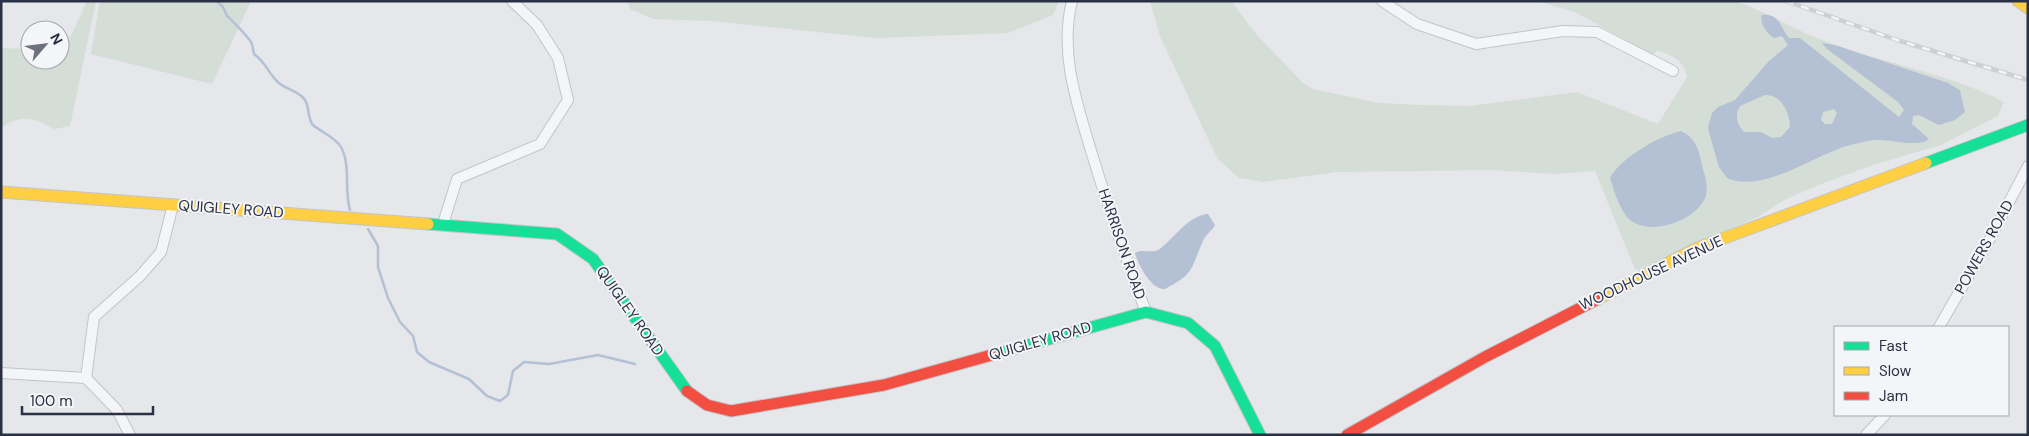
<svg xmlns="http://www.w3.org/2000/svg" width="2029" height="436" viewBox="0 0 2029 436" font-family="'DM Sans',sans-serif">
<rect width="100%" height="100%" fill="#e5e7ea"/>
<!-- green -->
<g fill="#d4ddd6">
<path d="M87 1H96L70 126 54 129C35 117 20 114 1 128V48L30 49V60H60V42L69 40Z"/>
<path d="M100 1H251L212 84 91 54Z"/>
<path d="M628 1H1059L1053 15 1008 33 876 38 711 21 654 19 630 9Z"/>
<path d="M1150 1H1231L1256 34 1303 83 1313 89 1379 103 1421 105 1470 106 1577 92 1658 124 1687 77C1684 59 1672 56 1657 50L1653 55 1575 12 1538 1H1735C1766 12 1790 27 1819 39 1880 63 1946 72 2004 102L1998 116 1941 145 1876 164 1821 184 1784 200 1758 217 1637 270 1635 269 1595 171 1554 174 1494 170 1337 172 1263 182 1239 178 1218 159 1210 143 1160 36Z"/>
</g>
<!-- water -->
<g fill="#b4c0d4" fill-rule="evenodd">
<path d="M1762 15C1780 13 1780 28 1789 38H1800L1899 117 1904 110 1898 102 1827 49 1822 43 1835 45 1948 83 1960 90 1965 112 1955 120 1939 125 1919 115 1913 116 1912 124 1929 139C1919 148 1890 139 1877 140 1868 140 1859 143 1850 145 1813 155 1764 194 1727 178L1719 167 1710 136 1708 127 1712 113 1718 107 1735 100 1769 61 1788 45 1782 36 1774 38C1767 34 1759 23 1762 15ZM1765 95C1781 94 1790 113 1790 127L1781 137 1772 138 1761 132H1744C1736 124 1735 115 1740 106ZM1834 109 1837 113 1832 124H1825L1821 120 1823 112Z"/>
<path d="M1681 131C1694 137 1698 147 1701 161 1703 171 1709 185 1706 195 1699 221 1646 239 1627 217 1619 207 1614 191 1610 178 1620 158 1659 136 1681 131Z"/>
<path d="M1208 214 1215 225C1212 231 1205 235 1203 241 1190 270 1195 273 1165 289 1151 290 1138 264 1135 253 1143 248 1153 255 1161 248 1175 237 1188 216 1208 214Z"/>
</g>
<g fill="none" stroke-linecap="round" stroke-linejoin="round">
<!-- stream -->
<g stroke="#b4c0d4" stroke-width="2.5">
<path d="M217 1 223 7 227 16C229 17 249 38 251 42 253 46 253 50 254 54 266 62 269 75 279 83 287 90 299 91 305 100 310 108 307 118 313 125 321 132 336 138 341 147 351 165 344 190 350 210"/>
<path d="M368 229 378 246V267L388 298 400 322 413 336 417 352 429 362 469 379 487 396 500 401 508 395 513 371 524 362 549 364 598 355 635 364"/>
</g>
<!-- street casing -->
<g stroke="#c2c4c8" stroke-width="12">
<g id="street">
<path d="M1072 1C1059 53 1077 104 1092 154 1108 207 1126 259 1146 312"/>
<path d="M1382 1 1417 24 1476 44 1563 31 1597 32 1673 71"/>
<path d="M443 224 457 179 540 144 568 100 558 58 537 25 512 1"/>
<path d="M1939 327 1987 244 2028 166"/>
<path d="M1 373 86 378"/>
<path d="M130 435 117 410 86 378 94 317 140 276 161 252 173 205"/>
<path d="M1866 435 1885 415"/>
</g>
</g>
<!-- fast casing -->
<g stroke="#c2c4c8" stroke-width="13">
<g id="fast">
<path d="M1926 163 2028 125"/>
<path d="M428 224 557 234 593 259 687 391"/>
<path d="M999 353 1146 312 1188 323 1215 346 1260 435"/>
</g>
</g>
<!-- slow casing -->
<g stroke="#c2c4c8" stroke-width="13">
<g id="slow">
<path d="M2018 1 2028 8"/>
<path d="M1 192 428 224"/>
<path d="M1596 300 1695 249 1926 163"/>
</g>
</g>
<!-- jam casing -->
<g stroke="#c2c4c8" stroke-width="13">
<g id="jam">
<path d="M687 391 707 405 731 411 884 385 999 353"/>
<path d="M1347 435 1485 357 1596 300"/>
</g>
</g>
<!-- street -->
<use href="#street" stroke="#f4f5f6" stroke-width="10"/>
<!-- fast -->
<use href="#fast" stroke="#16e098" stroke-width="11"/>
<!-- slow -->
<use href="#slow" stroke="#ffcf43" stroke-width="11"/>
<!-- jam -->
<use href="#jam" stroke="#f24e42" stroke-width="11"/>
<!-- rail casing -->
<g stroke="#cecfd1" stroke-width="4.5">
<path id="rail" d="M1786 1 1897 40 2028 80"/>
</g>
<!-- rail -->
<use href="#rail" stroke="#f3f5f8" stroke-width="2.5" stroke-dasharray="8" stroke-linecap="butt"/>
</g>
<g text-anchor="middle" stroke-width="4" stroke-linejoin="round" paint-order="stroke">
<!-- street labels -->
<g font-size="15" fill="#2b3144" stroke="#f3f5f8">
<text transform="translate(231 209) rotate(4)" y="5">QUIGLEY ROAD</text>
<text transform="translate(1122 244) rotate(71)" y="5">HARRISON ROAD</text>
<text transform="translate(1984 247) rotate(-61)" y="5">POWERS ROAD</text>
<text transform="translate(1651 273) rotate(-25)" y="5">WOODHOUSE AVENUE</text>
<text transform="translate(630 311) rotate(55)" y="5">QUIGLEY ROAD</text>
<text transform="translate(1040 341) rotate(-16)" y="5">QUIGLEY ROAD</text>
</g>
</g>
<!-- border -->
<rect width="2029" height="436" fill="none" stroke="#2b3144" stroke-width="5"/>
<!-- legend -->
<rect x="1834" y="326" width="175" height="90" fill="#f3f5f8" stroke="#a3a7b0"/>
<rect x="1844" y="342" width="25" height="8" fill="#16e098" stroke="#a3a7b0"/>
<text x="1879" y="351" font-size="15" fill="#2b3144">Fast</text>
<rect x="1844" y="367" width="25" height="8" fill="#ffcf43" stroke="#a3a7b0"/>
<text x="1879" y="376" font-size="15" fill="#2b3144">Slow</text>
<rect x="1844" y="392" width="25" height="8" fill="#f24e42" stroke="#a3a7b0"/>
<text x="1879" y="401" font-size="15" fill="#2b3144">Jam</text>
<!-- north arrow -->
<g transform="translate(45 45) rotate(62)"><circle r="24" fill="#f3f5f8" stroke="#a3a7b0"/>
<path d="M0-4L9 19L0 12L-9 19Z" fill="#6c717e"/>
<text y="-8" font-size="14" font-weight="bold" text-anchor="middle" fill="#2b3144">N</text>
</g>
<!-- scale -->
<path d="M22 406v8h131v-8" fill="none" stroke="#2b3144" stroke-width="2.5"/>
<text x="30" y="406" font-size="15" fill="#2b3144" stroke="#f3f5f8" stroke-width="4" paint-order="stroke">100 m</text>
</svg>
